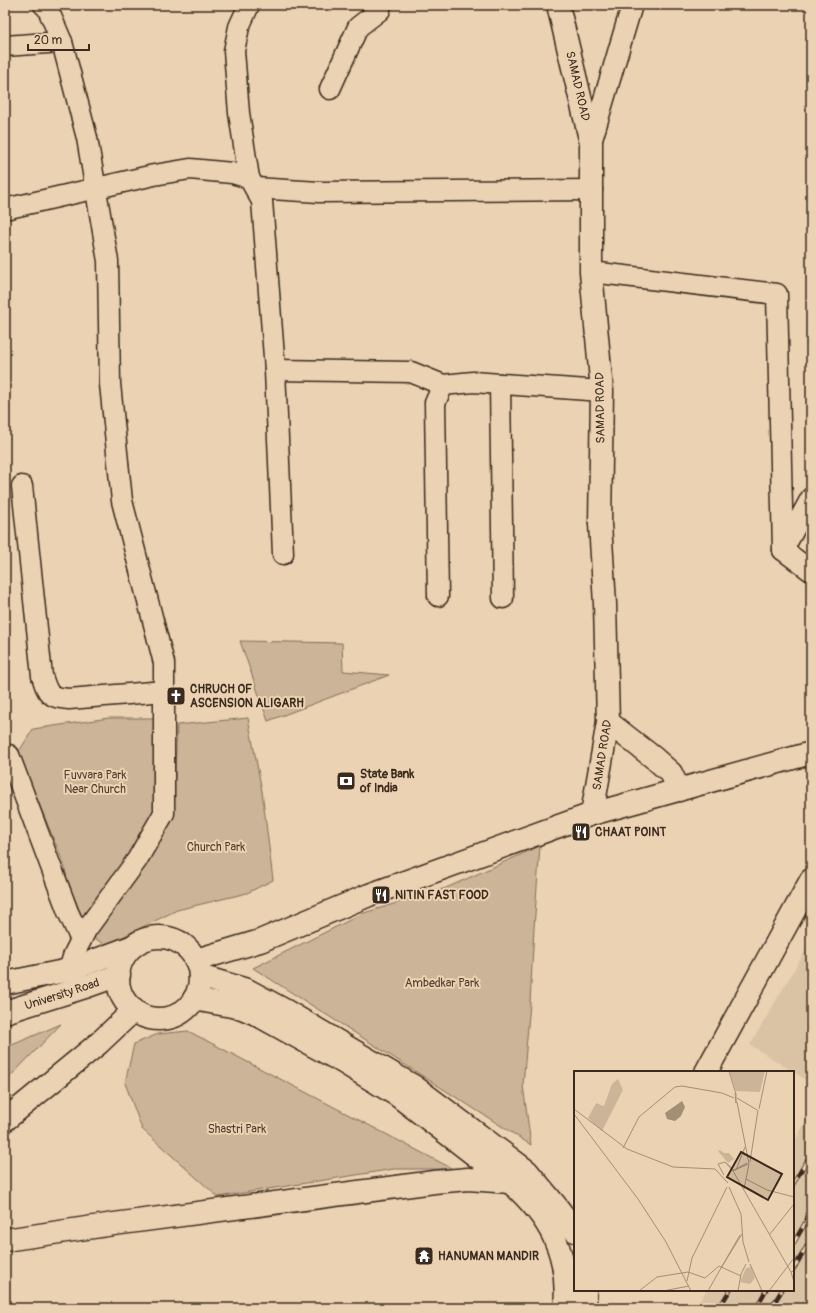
<svg xmlns="http://www.w3.org/2000/svg" width="816" height="1313" viewBox="0 0 816 1313" font-family="Pangolin,sans-serif">
<rect width="100%" height="100%" fill="#ead2b2"/>
<filter id="ink" filterUnits="userSpaceOnUse"><feTurbulence type="fractalNoise" baseFrequency=".025" numOctaves="2"/><feDisplacementMap in="SourceGraphic" scale="8" xChannelSelector="R" yChannelSelector="G"/><feConvolveMatrix kernelMatrix="1 2 1 2 8 2 1 2 1" color-interpolation-filters="sRGB"/></filter>
<g filter="url(#ink)">
<!-- built -->
<g fill="#dac3a5">
<path d="M811 941V1083L750 1045Z"/>
<path d="M811 1113V1306L810 1308H696L706 1290H793V1144Z"/>
</g>
<!-- green -->
<g fill="#cbb497" stroke="#836f5a">
<path d="M240 641 342 643 343 671 389 675 268 721Z"/>
<path d="M109 718H156L155 813 91 917 81 915 67 879 64 864 18 753 33 729Z"/>
<path d="M248 718 262 791 273 880 247 893 177 910 106 945 94 938 103 919 121 900 173 816 177 725Z"/>
<path d="M540 846 534 928 530 1003 523 1085 531 1145 253 968 364 913 446 888Z"/>
<path d="M61 1024 5 1082V1048Z"/>
<path d="M188 1031 453 1169H394L218 1197 142 1129 125 1083 134 1044 158 1034Z"/>
</g>
<g fill="none" stroke-linecap="round" stroke-linejoin="round">
<!-- street casing -->
<g stroke="#3b2a1e" stroke-width="23">
<g id="street">
<path d="M44 5 47 7 62 42 87 138 108 261 110 384 122 501 164 663V813L137 860 86 930 74 954 69 970"/>
<path d="M249 5 239 27 234 51 239 113 249 178"/>
<path d="M5 46 62 42"/>
<path d="M330 89 358 27 380 10 381 5"/>
<path d="M591 143 632 5"/>
<path d="M255 188 319 192 592 190"/>
<path d="M5 209 154 175 190 169 232 173 249 178 262 201 275 370 283 554"/>
<path d="M591 272 777 294 783 550"/>
<path d="M275 370 411 372 443 385"/>
<path d="M500 384 503 598"/>
<path d="M22 486 42 676C48 695 49 697 69 699L164 691"/>
<path d="M784 548 811 498"/>
<path d="M783 550 811 571"/>
<path d="M438 596 435 403 443 385 473 382 602 391"/>
<path d="M9 755 68 912 81 940"/>
</g>
</g>
<!-- secondary casing -->
<g stroke="#3b2a1e" stroke-width="25">
<g id="secondary">
<path d="M558 5 591 143V272L602 391 600 524 605 604 608 722 592 814"/>
<path d="M608 722 654 758 671 773 679 790"/>
<circle cx="159" cy="978" r="41"/>
<path d="M196 960 260 941 369 895 592 814 811 753"/>
<path d="M200 976 247 990 286 1011 415 1087 527 1171 557 1207 575 1231"/>
<path d="M5 983 69 970 131 947"/>
<path d="M194 999 242 1008 256 1014 343 1062 397 1095 510 1182C550 1217 570 1254 565 1308"/>
<path d="M5 1012 88 986 119 975"/>
<path d="M706 1072 811 880"/>
<path d="M5 1120 99 1043 134 1010"/>
<path d="M5 1240 114 1224 434 1182 468 1179 510 1182"/>
<path d="M585 1308V1290"/>
</g>
</g>
<!-- street -->
<use href="#street" stroke="#ead2b2" stroke-width="20"/>
<!-- secondary -->
<use href="#secondary" stroke="#ead2b2" stroke-width="22"/>
<!-- rail casing -->
<g stroke="#3b2a1e" stroke-width="4.5">
<g id="rail">
<path d="M793 1184 811 1154"/>
<path d="M793 1244 811 1213"/>
<path d="M793 1270 811 1239"/>
<path d="M719 1308 730 1290"/>
<path d="M756 1308 766 1290"/>
<path d="M771 1308 782 1290"/>
</g>
</g>
<!-- rail -->
<use href="#rail" stroke="#ead2b2" stroke-width="3" stroke-dasharray="9" stroke-linecap="butt"/>
</g>
</g>
<!-- icons -->
<defs>
<g id="church-square" transform="scale(1)"><rect x="-9" y="-9" width="18" height="18" rx="4" fill="#3b2a1e" stroke="#ead2b2"/><path d="M-1.2-6h2.4v3.5h3.3v2.4h-3.3V6h-2.4V-.1h-3.3v-2.4h3.3Z" fill="#fff"/></g>
<g id="bank-square" transform="scale(1)"><rect x="-9" y="-9" width="18" height="18" rx="4" fill="#3b2a1e" stroke="#ead2b2"/><path d="M-6-4H6V4H-6ZM0-2.3a2.3 2.3 0 1 0 0 4.6a2.3 2.3 0 1 0 0-4.6Z" fill="#fff"/></g>
<g id="restaurant-square" transform="scale(1)"><rect x="-9" y="-9" width="18" height="18" rx="4" fill="#3b2a1e" stroke="#ead2b2"/><path d="M-5-6h1v4h1v-4h1v4h1v-4h1v5L-1.5 .5V6h-2V.5L-5-1ZM5-6V6H3V1.5H1.5Q1.5-4 5-6Z" fill="#fff"/></g>
<g id="temple-square" transform="scale(1)"><rect x="-9" y="-9" width="18" height="18" rx="4" fill="#3b2a1e" stroke="#ead2b2"/><path d="M0-6L5-2H3V0L6.5 2.5H4V6H1.5V3h-3V6H-4V2.5H-6.5L-3 0V-2H-5Z" fill="#fff"/></g>
</defs>
<g fill-rule="evenodd">
<use href="#church-square" x="176" y="696"/>
<use href="#bank-square" x="346" y="781"/>
<use href="#restaurant-square" x="581" y="832"/>
<use href="#restaurant-square" x="381" y="895"/>
<use href="#temple-square" x="424" y="1256"/>
</g>
<g text-anchor="middle" stroke-width="4" stroke-linejoin="round" paint-order="stroke">
<!-- street labels -->
<g font-size="12" fill="#3b2a1e" stroke="#ead2b2">
<text transform="translate(578 86) rotate(77)" y="4">SAMAD ROAD</text>
<text transform="translate(600 408) rotate(-91)" y="4">SAMAD ROAD</text>
<text transform="translate(602 755) rotate(-81)" y="4">SAMAD ROAD</text>
<text transform="translate(62 994) rotate(-18)" y="4">University Road</text>
</g>
<!-- poi labels -->
<g font-size="12" font-weight="bold" fill="#3b2a1e" stroke="#ead2b2" text-anchor="start">
<text x="190" y="693">CHRUCH OF<tspan x="190" dy="14">ASCENSION ALIGARH</tspan></text>
<text x="360" y="778">State Bank<tspan x="360" dy="14">of India</tspan></text>
<text x="595" y="836">CHAAT POINT</text>
<text x="395" y="899">NITIN FAST FOOD</text>
<text x="438" y="1260">HANUMAN MANDIR</text>
</g>
<!-- park labels -->
<g font-size="12" fill="#513f30" stroke="#ead2b2">
<text x="95" y="779">Fuvvara Park<tspan x="95" dy="14">Near Church</tspan></text>
<text x="216" y="851">Church Park</text>
<text x="442" y="987">Ambedkar Park</text>
<text x="237" y="1133">Shastri Park</text>
</g>
</g>
<!-- overview -->
<g transform="translate(574 1071)">
<rect width="220" height="220" fill="#ead2b2"/>
<path d="M191 0 186 21 162 20 156 1ZM44 8 49 19 28 60 14 47 22 32 30 35 38 13ZM177 196 181 207 176 213 166 211 172 197Z" fill="#cbb497"/>
<path d="M146 79 150 82H155L160 88 154 92 144 80Z" fill="#cbb497"/>
<path d="M108 30 111 36 107 45 101 50 93 48 91 42Z" fill="#a38e76"/>
<path fill="none" stroke="#a48f77" stroke-width="1" d="M155 0 162 23V32L161 22M163 27 183 39M163 31 175 93M0 38 53 78 99 96 141 98 154 112M185 38 193 0M0 43 64 128 92 171 117 220M49 77 65 46 101 16 108 15 148 22 160 27M176 91 184 39M173 92 160 99 151 91 159 100 174 93M162 99 171 76M159 100 217 201M150 104 144 93 151 91M172 108 193 119 220 126M155 116 167 143 169 171 175 191M170 118 175 93M196 163 220 133M166 164 147 197 168 163M176 193 188 220M220 200 217 201 220 211M113 210 118 187 153 116M65 220 83 206 114 201 131 207 145 195 167 205M89 220 115 215M134 220 147 197M164 220 167 203 172 193M195 220 220 187"/>
<path fill="#3b2a1e" fill-opacity="0.15" stroke="#3b2a1e" stroke-width="2" d="M167 81 208 103 194 129 153 106Z"/>
<rect width="220" height="220" fill="none" stroke="#3b2a1e" stroke-width="2"/>
</g>
<!-- margin -->
<rect width="816" height="1313" fill="none" stroke="#ead2b2" stroke-width="20"/>
<rect x="10" y="10" width="796" height="1293" fill="none" stroke="#3b2a1e" stroke-width="1.5" filter="url(#ink)"/>
<!-- scale -->
<path d="M28 44v6h61v-6" fill="none" stroke="#3b2a1e" stroke-width="2"/>
<text x="34" y="44" font-size="12" fill="#3b2a1e" stroke="#ead2b2" stroke-width="3" paint-order="stroke">20 m</text>
</svg>
